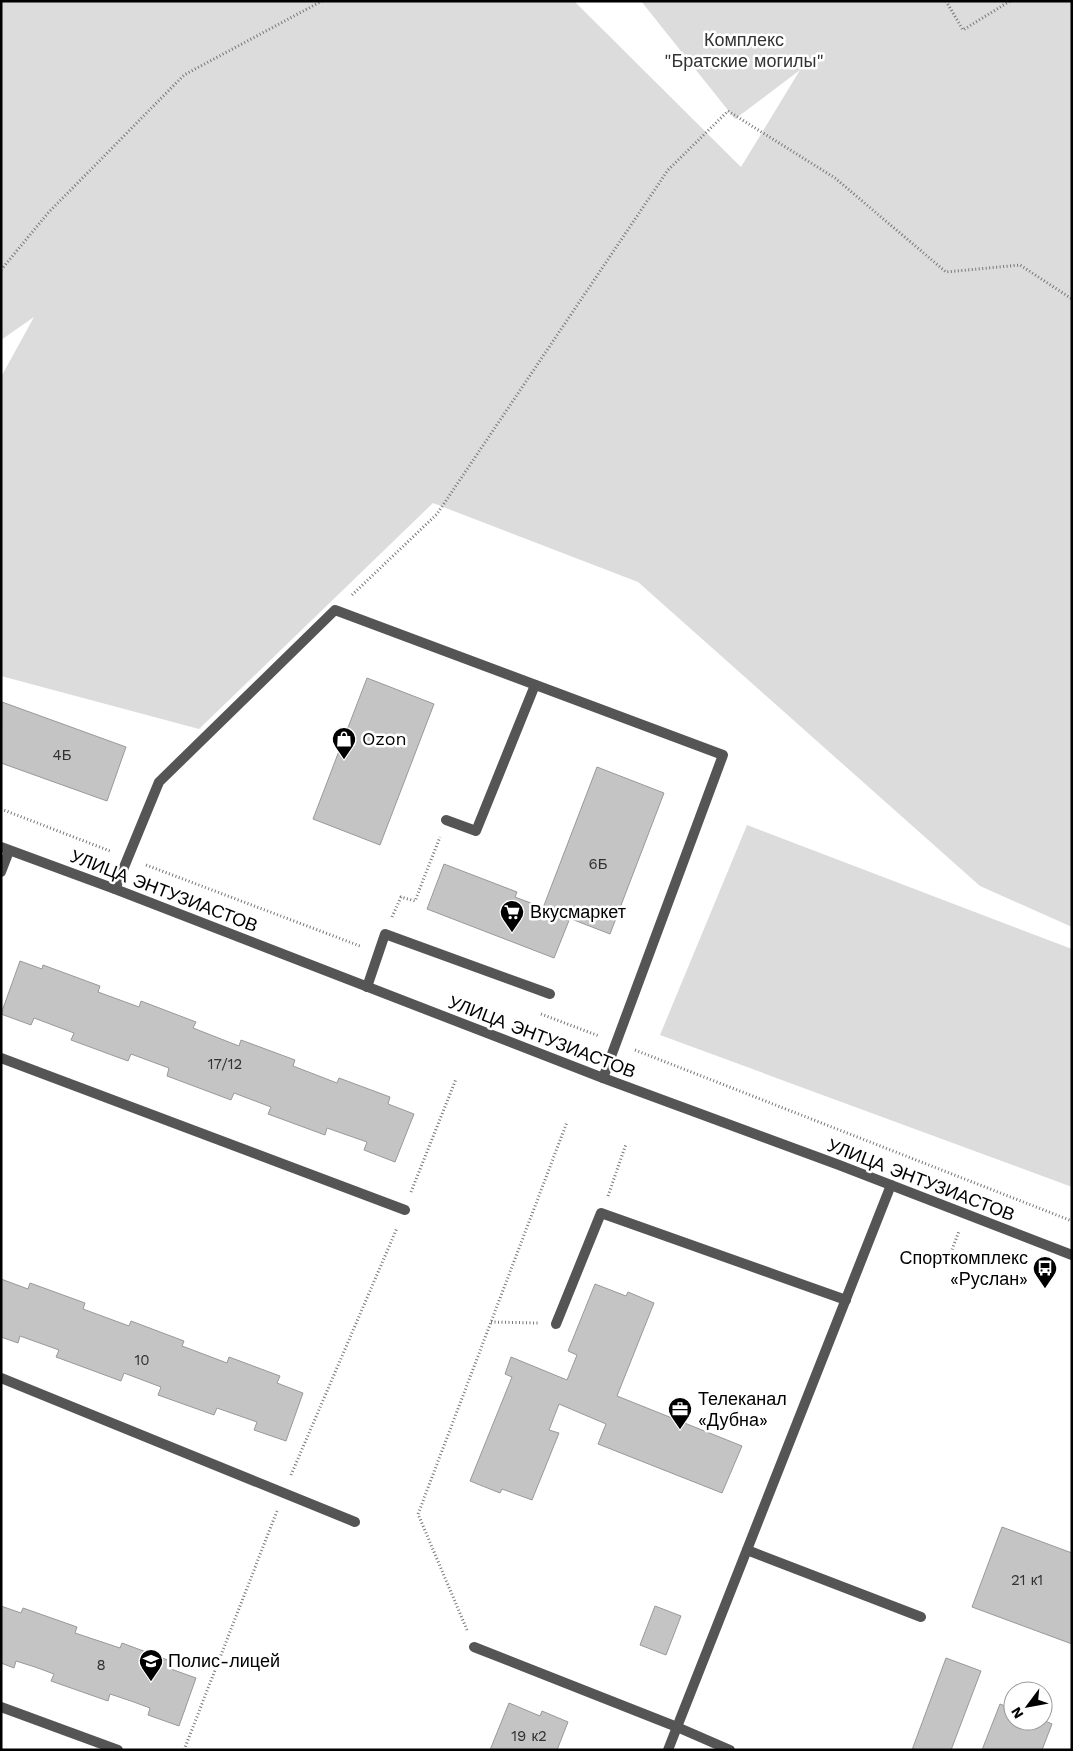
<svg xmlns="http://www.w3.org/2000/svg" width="1073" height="1751" viewBox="0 0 1073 1751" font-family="'Work Sans',sans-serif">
<rect width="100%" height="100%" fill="#fff"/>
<!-- green -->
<g fill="#dcdcdc">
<path d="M1 1H574L741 167 800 70 735 119 641 1H1072V927L980 886 638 582 433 503 199 729 1 676V377L34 317 1 340Z"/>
<path d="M747 825 1072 949V1187L660 1035Z"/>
</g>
<!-- building -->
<g fill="#c4c4c4" stroke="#999">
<path d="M367 678 434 704 380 845 313 819Z"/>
<path d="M2 702 126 747 107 801 1 763Z"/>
<path d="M597 767 664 793 610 934 543 908Z"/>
<path d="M444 864 517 892 515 897 570 918 554 958 427 909Z"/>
<path d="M20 961 42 969 43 965 100 986 98 992 139 1007 141 1001 196 1022 193 1028 239 1046 241 1040 295 1060 293 1066 337 1083 339 1078 390 1097 388 1104 414 1114 395 1162 364 1150 367 1142 327 1128 325 1135 268 1114 271 1107 234 1093 231 1100 167 1076 169 1068 131 1054 128 1061 71 1040 74 1033 34 1018 31 1025 1 1014Z"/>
<path d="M1 1279 28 1289 30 1283 85 1303 83 1309 129 1326 131 1321 184 1341 182 1346 227 1363 229 1357 280 1376 277 1383 303 1393 286 1441 254 1430 257 1422 217 1408 214 1415 158 1395 161 1387 124 1373 121 1381 56 1357 59 1350 20 1336 18 1343 1 1337Z"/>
<path d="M595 1284 626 1296 628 1292 654 1303 617 1396 742 1446 722 1493 598 1444 606 1424 559 1404 549 1430 559 1433 532 1500 502 1489 500 1493 470 1481 512 1377 505 1374 511 1357 567 1380 577 1355 568 1351Z"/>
<path d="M1002 1527 1072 1553V1644L972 1607Z"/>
<path d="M1 1606 21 1613 23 1608 77 1627 75 1633 120 1648 122 1643 173 1662 171 1669 196 1678 179 1726 148 1715 150 1708 131 1701 110 1694 108 1701 51 1681 54 1674 35 1667 16 1661 14 1668 1 1663Z"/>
<path d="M655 1606 681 1616 666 1655 640 1645Z"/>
<path d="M946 1658 981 1671 951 1750H912Z"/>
<path d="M509 1703 540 1716 542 1711 568 1722 557 1750H490Z"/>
<path d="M1000 1704 1013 1709V1721L1043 1720 1052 1724 1042 1750H982Z"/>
</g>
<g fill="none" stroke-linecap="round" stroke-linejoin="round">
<!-- path -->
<g stroke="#777" stroke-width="3" stroke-dasharray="1 2.5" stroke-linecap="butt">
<path d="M946 1 963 30 1010 1"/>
<path d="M1 270 48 213 184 75 322 1"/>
<path d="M352 595 437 514 668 170 728 111 835 178 946 272 1020 265 1072 299"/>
<path d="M1 809 110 851"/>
<path d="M146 865 360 946"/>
<path d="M392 917 401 897 415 901 440 837"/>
<path d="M541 1014 599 1036"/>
<path d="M635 1050 1072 1221"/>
<path d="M411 1192 456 1079"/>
<path d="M608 1196 626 1144"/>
<path d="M946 1266 959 1231"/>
<path d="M491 1322 538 1323"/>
<path d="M291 1475 397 1228"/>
<path d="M467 1630 418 1514 567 1122"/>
<path d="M184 1750 277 1511"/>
</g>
<!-- service -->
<g stroke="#555" stroke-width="10">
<path d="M446 820 476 831 535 685"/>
<path d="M115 889 159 782 335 610 723 755 603 1078"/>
<path d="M367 987 385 934 550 994"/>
<path d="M1 1058 405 1210"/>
<path d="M556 1324 601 1213 846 1300"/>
<path d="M1 1378 355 1522"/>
<path d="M747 1550 921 1617"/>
<path d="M474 1647 677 1727 891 1185"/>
<path d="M1 1707 118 1750"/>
<path d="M668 1750 677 1727 730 1750"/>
</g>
<!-- minor -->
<path stroke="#555" stroke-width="10" d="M1 872 9 851"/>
<!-- tertiary -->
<path stroke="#555" stroke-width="10" d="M1 847 115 889 603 1078 839 1165 1072 1255"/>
</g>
<!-- icons -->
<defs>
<g id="shop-pin" transform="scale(1.25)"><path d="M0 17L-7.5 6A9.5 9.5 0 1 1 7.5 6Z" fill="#000" stroke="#fff"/><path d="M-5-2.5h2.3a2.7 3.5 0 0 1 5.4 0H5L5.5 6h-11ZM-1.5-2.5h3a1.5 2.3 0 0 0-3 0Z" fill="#fff"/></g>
<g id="supermarket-pin" transform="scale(1.25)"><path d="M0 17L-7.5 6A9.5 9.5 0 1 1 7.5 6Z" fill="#000" stroke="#fff"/><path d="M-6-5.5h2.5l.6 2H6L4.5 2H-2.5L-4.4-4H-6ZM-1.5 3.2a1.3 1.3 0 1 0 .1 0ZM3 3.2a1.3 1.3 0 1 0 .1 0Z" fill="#fff"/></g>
<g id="bus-pin" transform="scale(1.25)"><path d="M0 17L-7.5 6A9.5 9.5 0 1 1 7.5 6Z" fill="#000" stroke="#fff"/><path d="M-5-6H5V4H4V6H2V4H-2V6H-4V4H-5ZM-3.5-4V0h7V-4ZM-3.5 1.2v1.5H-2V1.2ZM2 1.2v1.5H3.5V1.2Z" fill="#fff"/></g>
<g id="office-pin" transform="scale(1.25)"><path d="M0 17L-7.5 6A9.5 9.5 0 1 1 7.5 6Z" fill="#000" stroke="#fff"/><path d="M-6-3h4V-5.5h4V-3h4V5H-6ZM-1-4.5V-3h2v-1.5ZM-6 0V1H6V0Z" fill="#fff"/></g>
<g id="school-pin" transform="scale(1.25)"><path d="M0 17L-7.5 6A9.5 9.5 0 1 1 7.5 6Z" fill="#000" stroke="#fff"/><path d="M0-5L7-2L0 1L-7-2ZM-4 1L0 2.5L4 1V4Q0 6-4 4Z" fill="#fff"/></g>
</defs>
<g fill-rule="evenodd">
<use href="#shop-pin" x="344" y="739"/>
<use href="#supermarket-pin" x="512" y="912"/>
<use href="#bus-pin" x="1045" y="1268"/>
<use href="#office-pin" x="680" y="1409"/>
<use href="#school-pin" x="151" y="1661"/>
</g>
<g text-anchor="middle" stroke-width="5" stroke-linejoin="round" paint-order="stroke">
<!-- number labels -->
<g font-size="15" fill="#313131">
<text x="62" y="760">4Б</text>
<text x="598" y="869">6Б</text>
<text x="225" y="1069">17/12</text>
<text x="142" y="1365">10</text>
<text x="1027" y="1585">21 к1</text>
<text x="101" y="1670">8</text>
<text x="529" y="1741">19 к2</text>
</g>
<!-- park labels -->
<g font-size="18" fill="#333" stroke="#fff">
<text x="744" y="46">Комплекс<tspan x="744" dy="21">"Братские могилы"</tspan></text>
</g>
<!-- poi labels -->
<g font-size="18" fill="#000" stroke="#fff" text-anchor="start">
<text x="362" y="745">Ozon</text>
<text x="530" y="918">Вкусмаркет</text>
<text x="1028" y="1264" text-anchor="end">Спорткомплекс<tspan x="1028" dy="21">«Руслан»</tspan></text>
<text x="698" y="1405">Телеканал<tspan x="698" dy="21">«Дубна»</tspan></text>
<text x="168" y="1667">Полис-лицей</text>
</g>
<!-- street labels -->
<g font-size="18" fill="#000" stroke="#fff">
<text transform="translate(164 891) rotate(21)" y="6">УЛИЦА ЭНТУЗИАСТОВ</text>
<text transform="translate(542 1037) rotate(21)" y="6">УЛИЦА ЭНТУЗИАСТОВ</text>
<text transform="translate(921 1180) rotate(21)" y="6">УЛИЦА ЭНТУЗИАСТОВ</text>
</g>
</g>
<!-- border -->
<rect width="1073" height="1751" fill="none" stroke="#000000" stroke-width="5"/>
<!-- north arrow -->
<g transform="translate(1028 1706) rotate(238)"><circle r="24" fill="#ffffff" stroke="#999999"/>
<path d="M0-4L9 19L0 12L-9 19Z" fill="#000000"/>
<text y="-8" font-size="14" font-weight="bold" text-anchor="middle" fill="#000000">N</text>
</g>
</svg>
